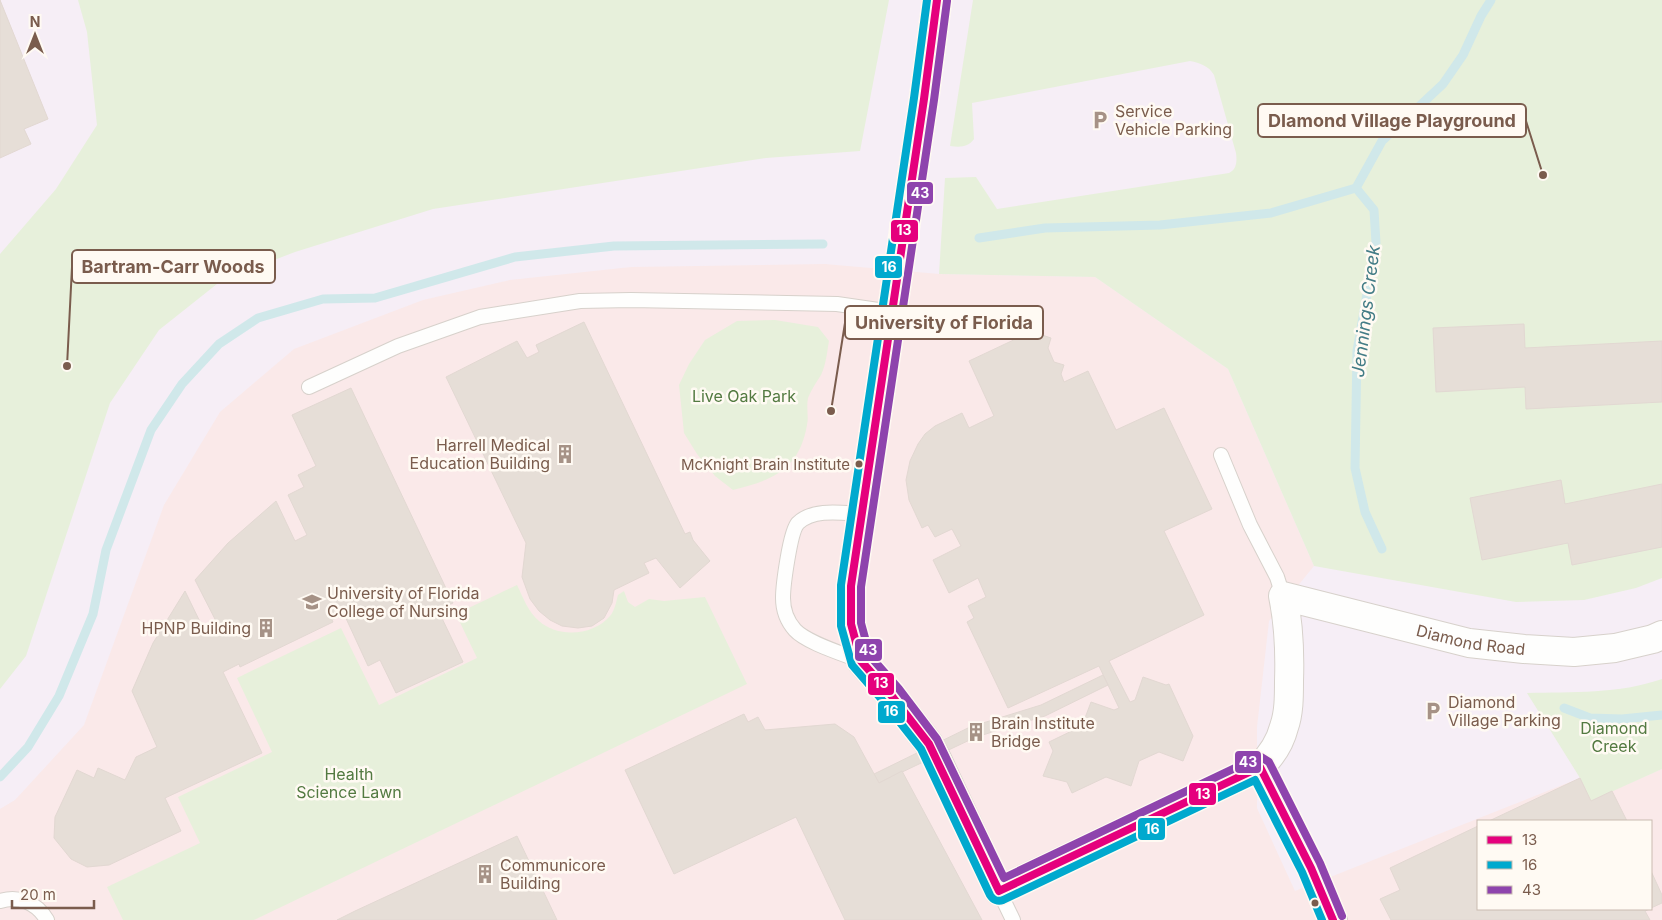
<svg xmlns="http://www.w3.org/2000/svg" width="1662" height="920" viewBox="0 0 1662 920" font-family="Inter,sans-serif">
<rect width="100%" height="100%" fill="#f9f5f0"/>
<!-- education -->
<path fill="#f6eef6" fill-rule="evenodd" d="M0 0H1662V920H0ZM1478 821H1651V909H1478Z"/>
<!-- medical -->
<path fill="#fae9e9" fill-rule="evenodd" d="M825 264 939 274 1095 277 1228 369 1314 566 1269 621 1257 727V808L1295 891 1580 778 1591 800 1662 769V920H0V809L15 800 84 725 164 505 220 412 294 349 423 300 510 280 631 267ZM1478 821H1651V909H1478Z"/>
<!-- green -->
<g fill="#e7f0db">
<path d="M78 0H889L860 151 766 158 433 209 295 252 222 280 159 330 110 403 26 656 0 689V254L56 189 97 125 87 32Z"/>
<path d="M973 0H1662V578L1636 588 1584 600 1516 602 1314 566 1228 369 1095 277 939 274 945 178 976 177 997 209 1229 173C1237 169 1237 161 1236 153L1214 75C1209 66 1200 63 1190 61L972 103 974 139C968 148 959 147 950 146Z"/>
<path d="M775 320 818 327 829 341C827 352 826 365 821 375 816 383 811 390 808 398 806 408 809 416 807 425 799 470 773 480 733 490L715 476 697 454 684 433 679 385 689 364 705 340 737 321Z"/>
<path d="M517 585C523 597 528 612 539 621 558 638 593 636 610 616 615 610 616 602 618 595L624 591 628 602 635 607 649 599 664 601 705 597 747 684 254 920H123L107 887 200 843 178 797 272 752 237 678 341 628 379 705 477 658 456 614Z"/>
<path d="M1662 679V769L1591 801 1580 778 1527 693C1572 692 1619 694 1662 679Z"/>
</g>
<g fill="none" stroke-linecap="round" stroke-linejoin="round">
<!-- stream -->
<g stroke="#d0e8ea" stroke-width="9">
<path d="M1356 188 1374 210 1376 243 1357 351 1355 468 1365 512 1382 549"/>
<path d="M1356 188 1382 141 1443 84 1463 55 1481 16 1491 0"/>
<path d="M979 238 1045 228 1160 225 1271 213 1356 188"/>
<path d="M1564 708 1590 718 1622 719 1662 715"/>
<path d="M0 777 28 747 59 696 93 614 106 550 151 430 182 384 219 344 258 318 323 299 375 298 515 257 614 246 823 244"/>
</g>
</g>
<!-- building -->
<g fill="#e6ded7" stroke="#e2d8d2">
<path d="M0 0 48 119 24 129 31 144 0 158Z"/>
<path d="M584 322 685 534 690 532 693 540 710 561 680 588 656 558 644 563 649 573 614 590 612 603 604 618 592 626 578 628 562 626 550 620 539 611 530 599 522 577 526 543 446 377 517 341 527 358 539 352 536 345Z"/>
<path d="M1524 324 1525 348 1662 341V402L1526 409 1525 387 1436 392 1433 328Z"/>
<path d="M1039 328 1042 335 1051 338 1048 348 1054 362 1064 365 1061 374 1064 382 1088 371 1116 430 1164 408 1212 509 1164 531 1204 615 1109 661 1130 702 1135 700 1143 677 1166 685 1169 684 1193 736 1183 761 1159 752 1139 761 1131 786 1106 777 1072 793 1067 782 1043 776 1053 751 1049 742 1082 726 1091 702 1114 710 1119 708 1108 685 1099 666 1008 708 967 622 974 618 968 606 986 597 978 578 949 593 933 560 961 546 952 529 935 537 928 525 922 528 909 500 906 480 910 461 918 444 925 434 935 426 962 413 969 428 994 416 969 361Z"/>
<path d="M351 388 453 603 438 610 463 662 396 693 380 660 368 666 344 614 332 620 333 622 240 667 239 664 223 672 262 753 165 798 181 831 109 865 87 867 71 859 54 838 55 817 77 770 94 778 98 768 125 780 136 757 157 747 132 691 153 643 185 591 205 632 218 625 195 580 228 543 276 501 295 541 307 535 288 495 304 487 298 475 316 466 292 415Z"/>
<path d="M1561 480 1565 504 1662 484V547L1572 565 1568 543 1482 560 1470 498Z"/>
<path d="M1103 675 1108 685 1045 716 976 737 879 783 874 774 970 727 1041 705Z"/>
<path d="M744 714 748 722 758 717 765 730 835 724 854 737 879 783 902 771 982 920H845L796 817 674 874 625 770Z"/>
<path d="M1580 778 1591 801 1612 791 1627 821H1489Z"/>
<path d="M1478 826V909H1650L1645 911 1650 920H1391L1380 899 1400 890 1390 868Z"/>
<path d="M517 836 557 920H337L355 911Z"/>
<path d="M1651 871 1662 895V903L1651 908Z"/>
</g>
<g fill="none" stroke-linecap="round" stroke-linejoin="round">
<!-- service casing -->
<g stroke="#d7d1cb" stroke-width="16">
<g id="service">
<path d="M309 387 398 346 480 317 580 301 631 300 837 304 892 312"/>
<path d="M1221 455 1250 525 1277 577 1283 596"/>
<path d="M861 661C844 654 807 643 795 630 787 621 783 610 783 598 783 586 790 531 798 523 814 508 842 513 862 514"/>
<path d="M999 891 1013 920"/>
<path d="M0 901C19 895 37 903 47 920"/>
</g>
</g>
<!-- minor casing -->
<g stroke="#d7d1cb" stroke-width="30">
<g id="minor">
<path id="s1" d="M937 0 924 99 851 586V624L861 661 891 695 929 744 937 759 999 891 1260 767C1271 756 1280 743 1284 727 1289 713 1289 697 1289 681 1290 652 1289 625 1283 596L1469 643 1524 649 1574 652 1615 648 1653 639 1662 635"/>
<path d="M1260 767 1311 868 1333 920"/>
</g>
</g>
<!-- service -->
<use href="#service" stroke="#fefefd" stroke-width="14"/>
<!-- minor -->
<use href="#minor" stroke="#fefefd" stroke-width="28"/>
<!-- bus-1 casing -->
<g stroke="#fffaf3" stroke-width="11">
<path id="bus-1" d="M937 0 924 99 851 586V624L861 661 891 695 929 744 999 891 1260 767 1311 868 1333 920"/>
</g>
<!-- bus-2 casing -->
<g stroke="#fffaf3" stroke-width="11">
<path id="bus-2" d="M927 0 914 98 841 585V626L852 665 883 701 921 749 990 895C993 900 998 902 1003 900L1255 780 1302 872 1322 920"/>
</g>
<!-- bus-3 casing -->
<g stroke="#fffaf3" stroke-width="11">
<path id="bus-3" d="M947 1 934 100 861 587V623L870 656 899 689 937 739 1004 878 1256 758 1261 757 1269 762 1320 863 1342 916"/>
</g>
<!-- bus-1 -->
<use href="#bus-1" stroke="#e5007d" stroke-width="8"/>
<!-- bus-2 -->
<use href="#bus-2" stroke="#00a9ce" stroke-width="8"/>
<!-- bus-3 -->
<use href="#bus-3" stroke="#8e44ad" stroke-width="8"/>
</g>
<!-- icons -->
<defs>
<g id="parking-bare" transform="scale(1.5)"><path d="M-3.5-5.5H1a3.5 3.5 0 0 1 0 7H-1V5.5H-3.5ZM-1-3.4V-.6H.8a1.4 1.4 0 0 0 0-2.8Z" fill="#a69286" stroke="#fffaf3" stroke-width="2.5" paint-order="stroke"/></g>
<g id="building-bare" transform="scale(1.5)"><path d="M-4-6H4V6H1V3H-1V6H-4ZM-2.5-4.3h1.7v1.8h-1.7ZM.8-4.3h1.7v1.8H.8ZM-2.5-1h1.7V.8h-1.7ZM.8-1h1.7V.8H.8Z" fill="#a69286" stroke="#fffaf3" stroke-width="2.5" paint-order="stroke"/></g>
<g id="university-bare" transform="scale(1.5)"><path d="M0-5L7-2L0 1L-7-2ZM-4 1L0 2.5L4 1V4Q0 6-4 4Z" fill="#a69286" stroke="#fffaf3" stroke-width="2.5" paint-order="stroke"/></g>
</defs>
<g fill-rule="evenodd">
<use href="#parking-bare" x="1100" y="120"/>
<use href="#building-bare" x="565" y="454"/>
<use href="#university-bare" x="312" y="602"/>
<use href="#building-bare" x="266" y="628"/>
<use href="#parking-bare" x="1433" y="711"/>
<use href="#building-bare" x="976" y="732"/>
<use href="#building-bare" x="485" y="874"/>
</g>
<!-- markers -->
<g fill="#7a5c4d" stroke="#fffaf3" stroke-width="2">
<circle cx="859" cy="464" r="4.5"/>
<circle cx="1315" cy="903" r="4.5"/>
</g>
<g text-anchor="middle" stroke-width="5" stroke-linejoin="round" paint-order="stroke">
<!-- bus labels -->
<g font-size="15" fill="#7a5c4d" stroke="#fffaf3" text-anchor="end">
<text x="850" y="470">McKnight Brain Institute</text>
</g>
<!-- poi labels -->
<g font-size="16" fill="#7a5c4d" stroke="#fffaf3" text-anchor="start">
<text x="1115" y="117">Service<tspan x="1115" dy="18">Vehicle Parking</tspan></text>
<text x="550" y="451" text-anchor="end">Harrell Medical<tspan x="550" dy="18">Education Building</tspan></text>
<text x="327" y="599">University of Florida<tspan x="327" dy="18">College of Nursing</tspan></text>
<text x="251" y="634" text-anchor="end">HPNP Building</text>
<text x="1448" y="708">Diamond<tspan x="1448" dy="18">Village Parking</tspan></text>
<text x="991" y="729">Brain Institute<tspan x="991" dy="18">Bridge</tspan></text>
<text x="500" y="871">Communicore<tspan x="500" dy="18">Building</tspan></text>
</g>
<!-- park labels -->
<g font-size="16" fill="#537a41" stroke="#fffaf3">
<text x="744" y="402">Live Oak Park</text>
<text x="1614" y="734">Diamond<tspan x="1614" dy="18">Creek</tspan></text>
<text x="349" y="780">Health<tspan x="349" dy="18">Science Lawn</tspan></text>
</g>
<!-- street labels -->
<g font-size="16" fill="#7a5c4d" stroke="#fffaf3">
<text dy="6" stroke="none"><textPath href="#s1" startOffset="1600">Diamond Road</textPath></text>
</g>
<!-- water labels -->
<g font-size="18" font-style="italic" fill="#437c86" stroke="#fffaf3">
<text transform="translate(1366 311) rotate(-83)" y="6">Jennings Creek</text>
</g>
</g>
<!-- callouts -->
<path fill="none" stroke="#7a5c4d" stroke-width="2" d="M1543 175L1526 121M67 366L72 267M831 411L845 323"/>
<g fill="#7a5c4d" stroke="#fffaf3" stroke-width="2">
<circle cx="1543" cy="175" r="5"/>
<circle cx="67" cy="366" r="5"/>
<circle cx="831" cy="411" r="5"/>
</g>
<g fill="#fffaf3" stroke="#7a5c4d" stroke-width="2">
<rect x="1258" y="104" width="268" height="33" rx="5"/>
<rect x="72" y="250" width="203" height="33" rx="5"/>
<rect x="845" y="306" width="198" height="33" rx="5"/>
</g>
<g font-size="18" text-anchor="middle" font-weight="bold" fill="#7a5c4d">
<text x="1392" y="127">DIamond Village Playground</text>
<text x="173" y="273">Bartram-Carr Woods</text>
<text x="944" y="329">University of Florida</text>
</g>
<g stroke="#fffaf3" stroke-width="2">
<rect x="906" y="181" width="28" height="24" rx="5" fill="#8e44ad"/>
<rect x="890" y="219" width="29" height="24" rx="5" fill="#e5007d"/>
<rect x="874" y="255" width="29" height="24" rx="5" fill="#00a9ce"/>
<rect x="854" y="638" width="29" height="24" rx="5" fill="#8e44ad"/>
<rect x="867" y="672" width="28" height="24" rx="5" fill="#e5007d"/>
<rect x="877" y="700" width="29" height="24" rx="5" fill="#00a9ce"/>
<rect x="1234" y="750" width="28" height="24" rx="5" fill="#8e44ad"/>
<rect x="1188" y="782" width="29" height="24" rx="5" fill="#e5007d"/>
<rect x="1137" y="817" width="29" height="24" rx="5" fill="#00a9ce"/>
</g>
<g font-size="14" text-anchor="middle" font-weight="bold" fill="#fff">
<text x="920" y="198">43</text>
<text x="904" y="235">13</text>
<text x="889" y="272">16</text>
<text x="868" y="655">43</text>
<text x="881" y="688">13</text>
<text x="891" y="716">16</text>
<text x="1248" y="767">43</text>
<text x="1203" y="799">13</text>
<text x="1152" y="834">16</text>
</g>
<!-- legend -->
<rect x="1477" y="820" width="175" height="90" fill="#fffaf3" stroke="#cabbb1"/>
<rect x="1487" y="836" width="25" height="8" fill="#e5007d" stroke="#cabbb1"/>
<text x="1522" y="845" font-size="15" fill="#7a5c4d">13</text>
<rect x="1487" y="861" width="25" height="8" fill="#00a9ce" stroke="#cabbb1"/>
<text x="1522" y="870" font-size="15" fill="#7a5c4d">16</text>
<rect x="1487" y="886" width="25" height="8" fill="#8e44ad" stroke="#cabbb1"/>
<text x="1522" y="895" font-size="15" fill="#7a5c4d">43</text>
<!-- north arrow -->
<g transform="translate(35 35)" stroke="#fffaf3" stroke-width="4" paint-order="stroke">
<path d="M0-4L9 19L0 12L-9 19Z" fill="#7a5c4d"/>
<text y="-8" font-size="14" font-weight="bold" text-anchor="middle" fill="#7a5c4d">N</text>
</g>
<!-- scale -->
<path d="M12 900v8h82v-8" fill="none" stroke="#7a5c4d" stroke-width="2.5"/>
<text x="20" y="900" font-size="15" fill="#7a5c4d" stroke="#fffaf3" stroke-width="4" paint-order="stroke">20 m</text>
</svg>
